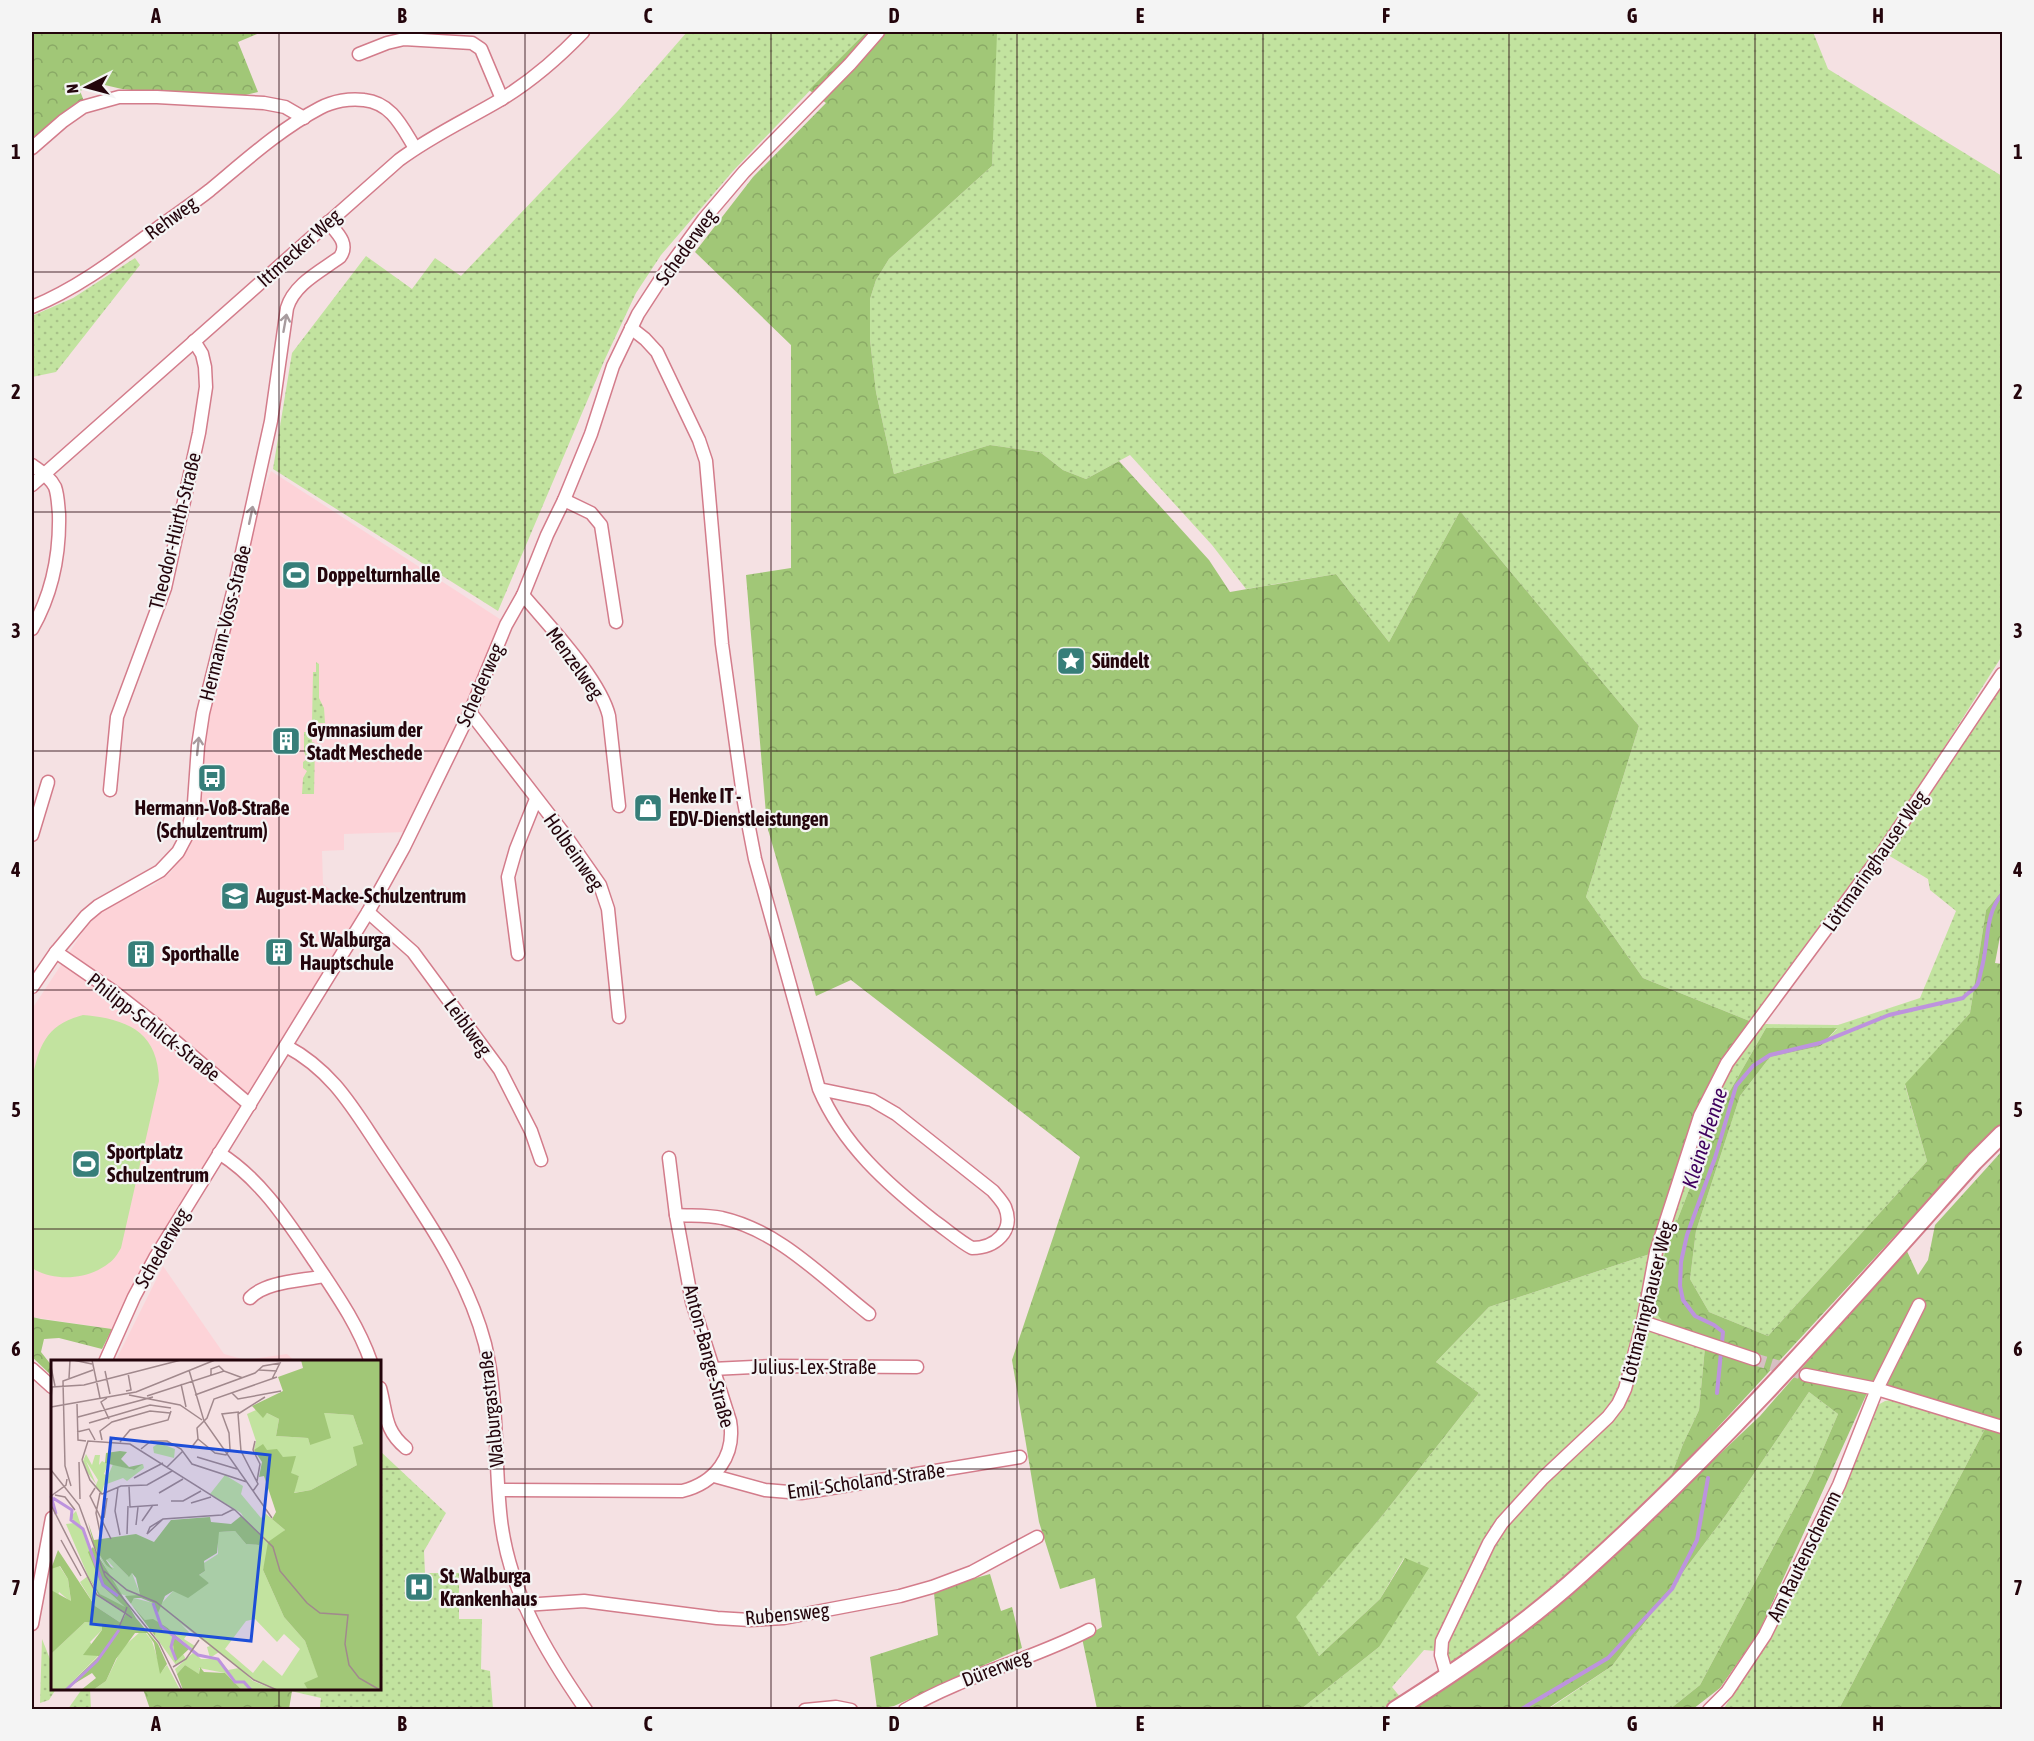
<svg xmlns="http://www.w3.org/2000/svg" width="2034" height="1741" viewBox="0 0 2034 1741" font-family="'Asap Condensed',sans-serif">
<defs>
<pattern id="grass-dots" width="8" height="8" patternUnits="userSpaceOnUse" patternTransform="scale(1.5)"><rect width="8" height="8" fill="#c2e39f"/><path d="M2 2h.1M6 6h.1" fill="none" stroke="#a7c188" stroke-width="1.8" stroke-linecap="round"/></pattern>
<pattern id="forest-crowns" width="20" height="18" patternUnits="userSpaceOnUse" patternTransform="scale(1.5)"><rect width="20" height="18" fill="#a1c777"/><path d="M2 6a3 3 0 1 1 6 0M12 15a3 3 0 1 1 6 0" fill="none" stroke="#8aa966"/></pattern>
</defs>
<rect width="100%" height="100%" fill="#f5e1e3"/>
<!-- built -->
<g fill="#fdd3d8">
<path d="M271 471 503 621 406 832 344 834V850L322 851 323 884 360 913 284 1034 245 1102 184 1197 130 1290 112 1329 32 1317V1009L84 930 96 917 108 907 154 885 170 873 190 847 198 815 207 720 233 619 261 498Z"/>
<path d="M163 1266 224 1354 246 1360 287 1354 295 1361 115 1362Z"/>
</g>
<!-- grass -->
<g fill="url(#grass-dots)">
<path d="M687 32H866L733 171 661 255 636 293 605 359 498 611 273 469 292 353 366 256 412 289 435 258 461 276 618 111Z"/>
<path d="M996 32H1813L1828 69 2002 176V656L1840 912 1758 1024 1838 1025 1920 998 1956 911 1930 890 1928 879 1883 852 2002 687V891L1986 910 1970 1013 1905 1085 1927 1161 1768 1336 1709 1312 1690 1279 1696 1231 1740 1096 1770 1057 1821 1046 1837 1029 1766 1028 1723 1103 1666 1249 1650 1305 1706 1337 1699 1410 1683 1444 1670 1479 1584 1562 1464 1657 1455 1661H1450L1446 1658V1652L1424 1650 1392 1687 1401 1698 1381 1709H1301L1379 1647 1404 1558 1380 1599 1319 1656 1295 1617 1382 1516 1479 1393 1436 1362 1489 1307 1656 1252 1693 1138 1757 1024 1643 978 1586 897 1639 726 1460 511 1389 642 1336 574 1246 589 1212 545 1130 455 1086 479 1063 470 1040 452 990 445 894 474 876 392 870 340V299L876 280 889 259 992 166Z"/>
<path d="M135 258 140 265 56 372 32 377V316L73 298Z"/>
<path d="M316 662 319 664V698L324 708 325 723H312L313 672H316Z"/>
<path d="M304 732H312V742L315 743 314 794H302L303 778 307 771 303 768V762L307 759 304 752Z"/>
<path d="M1809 1392 1838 1414 1811 1477 1700 1685 1670 1709 1547 1710 1612 1666 1726 1515Z"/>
<path d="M1896 1399 1986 1427 1839 1709 1723 1710 1761 1649 1876 1406 1885 1401Z"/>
<path d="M380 1451 446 1513 424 1551 425 1573H459V1619H482L481 1669 490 1671 493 1709H331L320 1707 321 1698 282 1689 380 1688Z"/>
<path d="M42 1639 52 1664V1688L56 1689 49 1700 40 1703Z"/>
<path d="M82 1689H90L91 1709H68Z"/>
</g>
<!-- forest -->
<g fill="url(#forest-crowns)">
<path d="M32 32H262L238 42 258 92 224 100 122 89 96 83 80 91 84 101 55 119 32 141Z"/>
<path d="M866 32 997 33 992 166 889 259 876 280 870 299V340L876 392 894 474 990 445 1040 452 1063 470 1086 479 1119 461 1209 560 1230 592 1336 574 1389 642 1460 511 1639 726 1586 897 1643 978 1757 1024 1693 1138 1656 1252 1489 1307 1436 1362 1479 1393 1382 1516 1296 1617 1319 1656 1380 1599 1405 1558 1429 1568 1379 1647 1301 1709H1097L1082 1638 1102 1627 1095 1578 1060 1589 1039 1522 1012 1360 1080 1157 851 980 816 996 767 826 746 575 791 568V345L695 252 753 177 826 103 809 90Z"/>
<path d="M2002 891V926L1995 963 2002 964V1124L1903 1227 1670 1479 1683 1444 1699 1410 1706 1337 1664 1323 1650 1305 1666 1249 1723 1103 1766 1028H1837L1821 1046 1770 1057 1740 1096 1696 1231 1690 1279 1709 1312 1768 1336 1927 1161 1905 1084 1970 1013 1986 910Z"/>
<path d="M2002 1151V1709H1839L1986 1427 1994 1418 1872 1382 1759 1632 1720 1688 1693 1709H1670L1700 1685 1811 1477 1838 1414 1809 1392 1726 1515 1612 1666 1547 1709 1409 1710 1513 1642 1578 1588 1760 1416 1906 1249 1918 1275 1928 1260 1935 1225Z"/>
<path d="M32 1317 41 1319 112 1329 102 1349 59 1338 44 1339 41 1352 52 1366V1376L32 1357Z"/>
<path d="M990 1574 1001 1611 1012 1607 1022 1648 894 1706 877 1709 870 1657 938 1635 934 1593 965 1581Z"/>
<path d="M282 1689 292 1691 289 1709H150L143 1689Z"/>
</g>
<!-- pitch -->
<path fill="#c2e39f" d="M83 1015C128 1019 158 1032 159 1081L121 1248C118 1253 114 1260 109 1263 88 1280 54 1282 32 1268V1080C39 1045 46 1025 83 1015Z"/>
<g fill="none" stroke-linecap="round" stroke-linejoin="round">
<!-- stream -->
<g stroke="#bd93de" stroke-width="4">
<path d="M1717 1393 1723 1332 1714 1325 1695 1316 1683 1300 1680 1286 1681 1262 1687 1235 1715 1158 1736 1086 1753 1066 1770 1055 1820 1043 1889 1015 1963 998C1967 993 1974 990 1977 985 1979 982 1980 975 1981 971 1989 945 1984 915 2002 894"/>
<path d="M1520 1710 1608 1658 1672 1589 1697 1540 1708 1478"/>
</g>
<!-- minor-tunnel -->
<path stroke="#d6c0c3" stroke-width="12" stroke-dasharray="12 6" stroke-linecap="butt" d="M1754 1359 1806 1375"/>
<!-- minor casing -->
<g stroke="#d37c8b" stroke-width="15">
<g id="minor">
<path d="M359 54 387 43 404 39 472 43 481 49 502 99"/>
<path d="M32 148 63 121 83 107 119 97H157L264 103 285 107 304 118"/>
<path d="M32 307C76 289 113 261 151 233 171 218 191 205 210 190 245 161 280 129 320 108 333 101 350 98 364 100 392 103 402 127 415 148"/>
<path d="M631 328 645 339 657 352 699 440 706 461 722 644 744 802 755 859 819 1089C843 1145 887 1184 934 1221 947 1230 959 1241 972 1248 995 1248 1015 1231 1005 1207 1002 1201 997 1196 993 1191L896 1114 872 1100 819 1089"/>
<path d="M32 465C40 471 50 477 55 487 58 495 58 505 59 514 60 555 52 594 32 629"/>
<path d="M32 485 399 160C431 136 466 120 500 100 530 82 559 57 583 32"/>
<path d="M564 500 591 513 601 525 616 622"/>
<path d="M523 595C549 626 600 679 609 716L619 806"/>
<path d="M470 712 565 835 600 885 608 909 619 1017"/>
<path d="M110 790 117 717 165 588 199 433 206 387 205 367 202 354 194 341"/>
<path d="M32 835 48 782"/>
<path d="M368 912 413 952 500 1070 531 1131 541 1160"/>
<path d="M56 952 114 992 155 1024 250 1105"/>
<path d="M518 954 508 877 516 849 536 799"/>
<path d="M32 987 56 952 86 916 98 906 160 871 178 852 187 835 194 803 198 746 203 713 235 584 271 421 287 308C294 284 321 271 340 257 350 243 336 232 328 222"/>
<path d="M286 1046C335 1072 355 1112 385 1156 424 1215 467 1275 485 1344 499 1402 494 1462 501 1521 510 1593 546 1652 586 1710"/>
<path d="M219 1153C261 1179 288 1222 315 1262 337 1295 358 1325 371 1362"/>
<path d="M676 1215C691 1216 707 1215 722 1218 780 1231 824 1279 869 1314"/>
<path d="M250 1298C266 1281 302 1281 324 1276"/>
<path d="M1919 1305 1877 1389 2002 1427"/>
<path d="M1643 1322 1754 1359"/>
<path d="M105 1362 134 1297 155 1258 368 912 404 847 470 712 506 625 523 595 547 535 564 500 591 434 613 366 638 314 664 274 704 219 744 172 850 64 878 32"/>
<path d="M32 1369 52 1387"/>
<path d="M712 1369 773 1366 917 1367"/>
<path d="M380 1388C387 1414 384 1430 406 1448"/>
<path d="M714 1476 765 1490 801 1493 1020 1457"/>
<path d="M499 1490 682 1491C715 1483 736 1456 730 1421L692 1302 676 1215 669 1158"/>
<path d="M524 1605 584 1601 717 1618 750 1620 784 1618 900 1596 932 1587 972 1572 1037 1537"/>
<path d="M32 1624 52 1518"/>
<path d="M1447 1676 1441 1655 1442 1641 1489 1543 1502 1523 1543 1478 1608 1417 1618 1404 1625 1389 1643 1322 1656 1252 1700 1116 1727 1063 1883 852 2002 674"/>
<path d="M805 1710 836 1707 851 1710"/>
<path d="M905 1710C964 1675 1029 1661 1089 1630"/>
<path d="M1709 1710 1727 1692 1765 1635 1839 1485 1877 1389 1806 1375"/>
</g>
</g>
<!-- secondary casing -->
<g stroke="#d37c8b" stroke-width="20">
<path id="secondary" d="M1395 1710C1461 1668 1525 1625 1582 1573 1723 1447 1848 1303 1974 1162L2002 1134"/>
</g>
<!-- minor -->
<use href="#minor" stroke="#fff" stroke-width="12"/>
<!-- secondary -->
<use href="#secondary" stroke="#fff" stroke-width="16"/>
</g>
<!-- one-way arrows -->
<defs><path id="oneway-shaft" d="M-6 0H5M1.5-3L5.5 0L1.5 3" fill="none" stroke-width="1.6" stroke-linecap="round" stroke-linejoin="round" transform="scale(1.5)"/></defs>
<g stroke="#a79b9e">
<use href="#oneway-shaft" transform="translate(285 323) rotate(-80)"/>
<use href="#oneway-shaft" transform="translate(251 515) rotate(-78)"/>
<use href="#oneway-shaft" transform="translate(198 746) rotate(-84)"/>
</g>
<!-- grid -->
<path fill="none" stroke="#24050c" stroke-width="1.5" stroke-opacity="0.55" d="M279 32V1362M525 32V1710M771 32V1710M1017 32V1710M1263 32V1710M1509 32V1710M1755 32V1710M32 272H2002M32 512H2002M32 751H2002M32 990H2002M32 1229H2002M32 1469H52M380 1469H2002M279 1688V1710"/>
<!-- icons -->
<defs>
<g id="stadium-square" transform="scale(1.5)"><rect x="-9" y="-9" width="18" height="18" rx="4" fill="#367e79" stroke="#f4f4f4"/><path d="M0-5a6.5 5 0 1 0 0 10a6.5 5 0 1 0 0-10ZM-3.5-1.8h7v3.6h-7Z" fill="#fff"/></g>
<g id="sight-square" transform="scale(1.5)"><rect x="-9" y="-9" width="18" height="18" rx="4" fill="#367e79" stroke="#f4f4f4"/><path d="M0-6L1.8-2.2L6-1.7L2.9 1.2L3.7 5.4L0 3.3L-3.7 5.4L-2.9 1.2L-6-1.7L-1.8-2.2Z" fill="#fff"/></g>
<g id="building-square" transform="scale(1.5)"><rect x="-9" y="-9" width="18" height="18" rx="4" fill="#367e79" stroke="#f4f4f4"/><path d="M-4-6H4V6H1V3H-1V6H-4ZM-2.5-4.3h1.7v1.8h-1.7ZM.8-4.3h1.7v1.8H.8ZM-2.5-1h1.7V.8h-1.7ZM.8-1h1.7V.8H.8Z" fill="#fff"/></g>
<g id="bus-square" transform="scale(1.5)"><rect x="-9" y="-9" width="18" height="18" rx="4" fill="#367e79" stroke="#f4f4f4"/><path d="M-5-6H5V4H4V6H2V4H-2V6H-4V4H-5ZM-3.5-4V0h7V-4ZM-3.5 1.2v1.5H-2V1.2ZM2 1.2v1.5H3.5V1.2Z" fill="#fff"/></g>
<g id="shop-square" transform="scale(1.5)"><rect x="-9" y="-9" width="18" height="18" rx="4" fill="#367e79" stroke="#f4f4f4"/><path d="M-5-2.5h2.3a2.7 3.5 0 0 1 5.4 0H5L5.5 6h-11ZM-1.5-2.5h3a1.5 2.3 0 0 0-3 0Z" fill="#fff"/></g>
<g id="school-square" transform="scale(1.5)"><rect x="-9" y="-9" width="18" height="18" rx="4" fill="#367e79" stroke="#f4f4f4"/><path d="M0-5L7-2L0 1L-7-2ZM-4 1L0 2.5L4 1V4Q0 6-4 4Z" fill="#fff"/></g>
<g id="hospital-square" transform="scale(1.5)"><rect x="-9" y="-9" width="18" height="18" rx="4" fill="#367e79" stroke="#f4f4f4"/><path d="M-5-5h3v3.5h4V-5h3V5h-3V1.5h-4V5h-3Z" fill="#fff"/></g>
</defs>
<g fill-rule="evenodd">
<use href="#stadium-square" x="296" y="575"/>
<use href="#sight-square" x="1071" y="661"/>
<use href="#building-square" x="286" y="741"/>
<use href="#bus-square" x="212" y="778"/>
<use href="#shop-square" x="648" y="808"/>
<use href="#school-square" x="235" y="896"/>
<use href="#building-square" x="279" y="952"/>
<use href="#building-square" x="141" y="954"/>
<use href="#stadium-square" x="86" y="1164"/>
<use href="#hospital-square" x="419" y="1587"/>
</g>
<g text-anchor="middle" stroke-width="4.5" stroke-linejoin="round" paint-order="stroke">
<!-- street labels -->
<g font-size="20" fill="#24050c" stroke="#f4f4f4">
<text transform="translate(171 218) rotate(-36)" y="7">Rehweg</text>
<text transform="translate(686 247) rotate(-54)" y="7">Schederweg</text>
<text transform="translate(299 248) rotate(-42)" y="7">Ittmecker Weg</text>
<text transform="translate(175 531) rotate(-76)" y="7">Theodor-Hürth-Straße</text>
<text transform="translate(225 623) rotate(-76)" y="7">Hermann-Voss-Straße</text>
<text transform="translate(575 663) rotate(54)" y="7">Menzelweg</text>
<text transform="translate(480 685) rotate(-66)" y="7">Schederweg</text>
<text transform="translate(574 852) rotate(55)" y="7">Holbeinweg</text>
<text transform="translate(1875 861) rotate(-55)" y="7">Löttmaringhauser Weg</text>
<text transform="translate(154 1027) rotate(38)" y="7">Philipp-Schlick-Straße</text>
<text transform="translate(468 1027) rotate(54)" y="7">Leiblweg</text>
<text transform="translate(162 1248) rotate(-60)" y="7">Schederweg</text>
<text transform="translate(1647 1302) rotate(-76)" y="7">Löttmaringhauser Weg</text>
<text transform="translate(709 1356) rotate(75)" y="7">Anton-Bange-Straße</text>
<text x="814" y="1374">Julius-Lex-Straße</text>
<text transform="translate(491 1409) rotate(-96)" y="7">Walburgastraße</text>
<text transform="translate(866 1481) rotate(-8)" y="7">Emil-Scholand-Straße</text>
<text transform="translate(1804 1556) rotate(-64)" y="7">Am Rautenschemm</text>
<text transform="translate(787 1614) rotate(-6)" y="7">Rubensweg</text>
<text transform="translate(996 1668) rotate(-21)" y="7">Dürerweg</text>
</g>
<!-- poi labels -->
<g font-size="20" font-weight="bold" fill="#24050c" stroke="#f4f4f4" text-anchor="start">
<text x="317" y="582">Doppelturnhalle</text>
<text x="1092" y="668">Sündelt</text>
<text x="307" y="737">Gymnasium der<tspan x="307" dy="23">Stadt Meschede</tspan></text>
<text x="669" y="803">Henke IT -<tspan x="669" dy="23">EDV-Dienstleistungen</tspan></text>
<text x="212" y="815" text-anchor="middle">Hermann-Voß-Straße<tspan x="212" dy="23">(Schulzentrum)</tspan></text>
<text x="256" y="903">August-Macke-Schulzentrum</text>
<text x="300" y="947">St. Walburga<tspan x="300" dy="23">Hauptschule</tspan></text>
<text x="162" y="961">Sporthalle</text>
<text x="107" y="1159">Sportplatz<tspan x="107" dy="23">Schulzentrum</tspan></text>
<text x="440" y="1583">St. Walburga<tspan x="440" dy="23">Krankenhaus</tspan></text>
</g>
<!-- water labels -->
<g font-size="21" font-style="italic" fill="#3f005e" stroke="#f4f4f4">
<text transform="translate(1705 1138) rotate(-72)" y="7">Kleine Henne</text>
</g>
</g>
<!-- overview -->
<g transform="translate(51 1360)">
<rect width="330" height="330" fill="#f5e1e3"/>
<path d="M205 50 212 57 216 53 228 59 225 76 257 78 259 85 273 53 302 55 312 84 306 105 260 130 242 133 248 116 240 114 232 97 216 90H203L205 81 196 54ZM35 94 41 105 44 95H49L48 105 51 101 57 104 53 114 57 116 62 104 82 110 92 104 93 108 76 121 72 118 53 125 51 133 44 127 47 120 35 101 45 124 36 112 32 101ZM174 115 192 126 190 134 210 158 214 153 234 170 220 183 212 210 233 257 254 281 268 318 254 323 257 330H227L206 322 168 292 159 298 156 287 159 286 130 264 138 272 133 279 144 286 142 290 117 268 94 260 80 244 83 238 102 243 106 251 108 246 89 235 80 238 68 233 43 186 55 205 63 208 55 199 59 198 77 216 81 213 89 234 109 245 122 231 158 223 147 216 154 211 153 203 167 194V172L184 171 195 184 208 185 190 153 159 134ZM204 259 226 282 233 274 249 289 231 316 212 300 202 313 174 289 195 261ZM25 151 51 226 74 247 72 249 49 234 38 218 46 236 73 253 70 263 44 246 29 222 37 216 15 164 23 163 20 156ZM7 204 17 219 20 242 8 232 0 263V209ZM34 262 51 264V270L39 282 48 295 13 330H0V294ZM112 268 121 275 124 301 132 294 135 299 125 305 104 276 105 269 111 273ZM89 272 95 273 101 281 109 307 111 311 116 305 129 330H42L55 321 71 288ZM143 292 150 299H167L177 310 188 308 202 321 225 330H191L174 313 148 308 149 315 134 305 126 314 124 309Z" fill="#c2e39f" fill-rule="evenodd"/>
<path d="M250 0H330V330H257L253 323 267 317 254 281 233 257 212 210 217 182 234 170 221 159 225 152 213 116 208 117 211 102 203 90 212 84 216 90 226 89 232 97 245 96 240 113 248 116 243 133 260 130 306 105 302 87 312 84 302 55 273 53 280 78 259 85 257 78 225 76 228 59 216 53 212 58 201 46 232 31 227 17 252 8ZM69 91 76 92 70 99 78 107 92 104 83 110 54 103 55 93ZM190 156 212 178 208 185 195 184 184 171 168 172 166 193 153 201 154 211 148 215 158 223 137 238 122 231 114 236 107 253 102 243 90 238H83L80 244 94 260 102 259 117 268 139 288 124 302 121 275 112 268 111 273 105 270 104 276 74 236 89 235 85 218 81 213 78 217 59 198 55 200 62 210 55 205 43 186 37 162 43 180 85 174 103 182 120 160 159 157 160 162 180 164ZM42 187 85 258 107 284 116 304 109 314 103 283 96 273H84L65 299 55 321 42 330H30L45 318 41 313 13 330 48 296 32 295 51 270V264L34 262 0 294V230L20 241 17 219 9 206 0 209 7 190 44 246 70 263 75 253 48 236 38 217 49 234 74 247 51 226 37 192ZM134 305 148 314 149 307 153 312 174 313 191 330H132L126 314Z" fill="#a1c777"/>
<path d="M108 83 124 89 123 98 103 93 102 87Z" fill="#c2e39f"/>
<path fill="none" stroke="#bd93de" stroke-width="3" d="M0 136 5 154M2 138 21 150 20 160 32 169 52 225 67 236M102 243 110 266 147 295 167 299 184 322H193L200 330M123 276 120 287 125 300M15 330 46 301 68 270"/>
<path fill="none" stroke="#a1898d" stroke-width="1.5" d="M22 0 41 4M41 0 49 38M0 7 4 26M138 10 153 61 221 158M208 10 226 11M54 11 59 34M160 16V9L168 6 173 11M18 18 19 0M130 24 135 47M75 31 80 30 77 13M181 33 187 39 230 31M78 35 129 45 151 60M144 35 204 13 212 6 229 3 221 19M96 36 173 11 192 18M56 38 50 42 58 59M0 39 1 27 33 25 130 0M26 44 27 80 35 81M0 47 85 32 164 0M27 57 102 37M38 63 99 45 120 48M26 72 38 69 44 80M147 79 164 93 175 95 179 89 178 73 171 54 188 52M51 80 49 71 61 62 99 51 119 53M204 81 202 90 209 104 206 121M69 82 79 70 117 60 120 51M140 88 147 79 146 68 156 58 163 39 226 17M90 89 100 81H116L130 89 141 104 196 122M146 97 186 109M31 100 37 81 79 84 184 150 222 187 229 211 256 243 269 253 297 255 294 284 298 305 308 318 329 330M31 100 39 120 51 134 70 126 96 125 121 111M28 102 29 139M116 107 132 91M0 110 28 145 54 216 108 283 131 330M83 118 112 103M20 126 14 106 12 21 42 10M78 126 79 147 107 145M67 127 64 151 69 175M44 128 39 136 60 179M202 131 207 124 190 91 187 54 214 37M49 133 45 153 50 177M108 133 132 119M4 135 14 137 24 150M0 136 15 125 16 119M120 141H132L150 131M140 143 160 137M0 145 46 235 74 253 76 247M53 158 56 138M112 159 96 174 99 167 112 159 171 155 183 149M91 161 102 145M85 165 87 147M76 174 77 146M10 180 30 216M53 211 76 230 105 242 203 320 226 330M68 267 74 253 81 258M122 307 135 299 148 280"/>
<path fill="#1d4ed8" fill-opacity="0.15" stroke="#1d4ed8" stroke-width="3" d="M60 78 219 95 200 281 40 264Z"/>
<rect width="330" height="330" fill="none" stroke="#24050c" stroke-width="3"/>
</g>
<!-- border -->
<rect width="2034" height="1741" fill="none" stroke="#f4f4f4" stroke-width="66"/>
<!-- north arrow -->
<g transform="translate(87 87) rotate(264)" stroke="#f4f4f4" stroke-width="4.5" paint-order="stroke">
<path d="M0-4.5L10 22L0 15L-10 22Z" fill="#24050c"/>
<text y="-9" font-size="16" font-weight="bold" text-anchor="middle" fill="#24050c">N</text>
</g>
<rect x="33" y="33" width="1968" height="1675" fill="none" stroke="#24050c" stroke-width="2"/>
<g font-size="20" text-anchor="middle" font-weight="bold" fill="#24050c">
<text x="156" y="23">A</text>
<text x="402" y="23">B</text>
<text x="648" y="23">C</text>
<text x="894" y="23">D</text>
<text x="1140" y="23">E</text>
<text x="1386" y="23">F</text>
<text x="1632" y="23">G</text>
<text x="1878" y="23">H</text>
<text x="16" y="159">1</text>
<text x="2018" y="159">1</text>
<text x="16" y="399">2</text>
<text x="2018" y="399">2</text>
<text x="16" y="638">3</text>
<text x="2018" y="638">3</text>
<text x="16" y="877">4</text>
<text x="2018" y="877">4</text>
<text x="16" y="1117">5</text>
<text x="2018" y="1117">5</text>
<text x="16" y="1356">6</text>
<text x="2018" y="1356">6</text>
<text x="16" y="1595">7</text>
<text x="2018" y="1595">7</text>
<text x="156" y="1731">A</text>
<text x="402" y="1731">B</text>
<text x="648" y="1731">C</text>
<text x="894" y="1731">D</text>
<text x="1140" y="1731">E</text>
<text x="1386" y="1731">F</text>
<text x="1632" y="1731">G</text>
<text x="1878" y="1731">H</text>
</g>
</svg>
